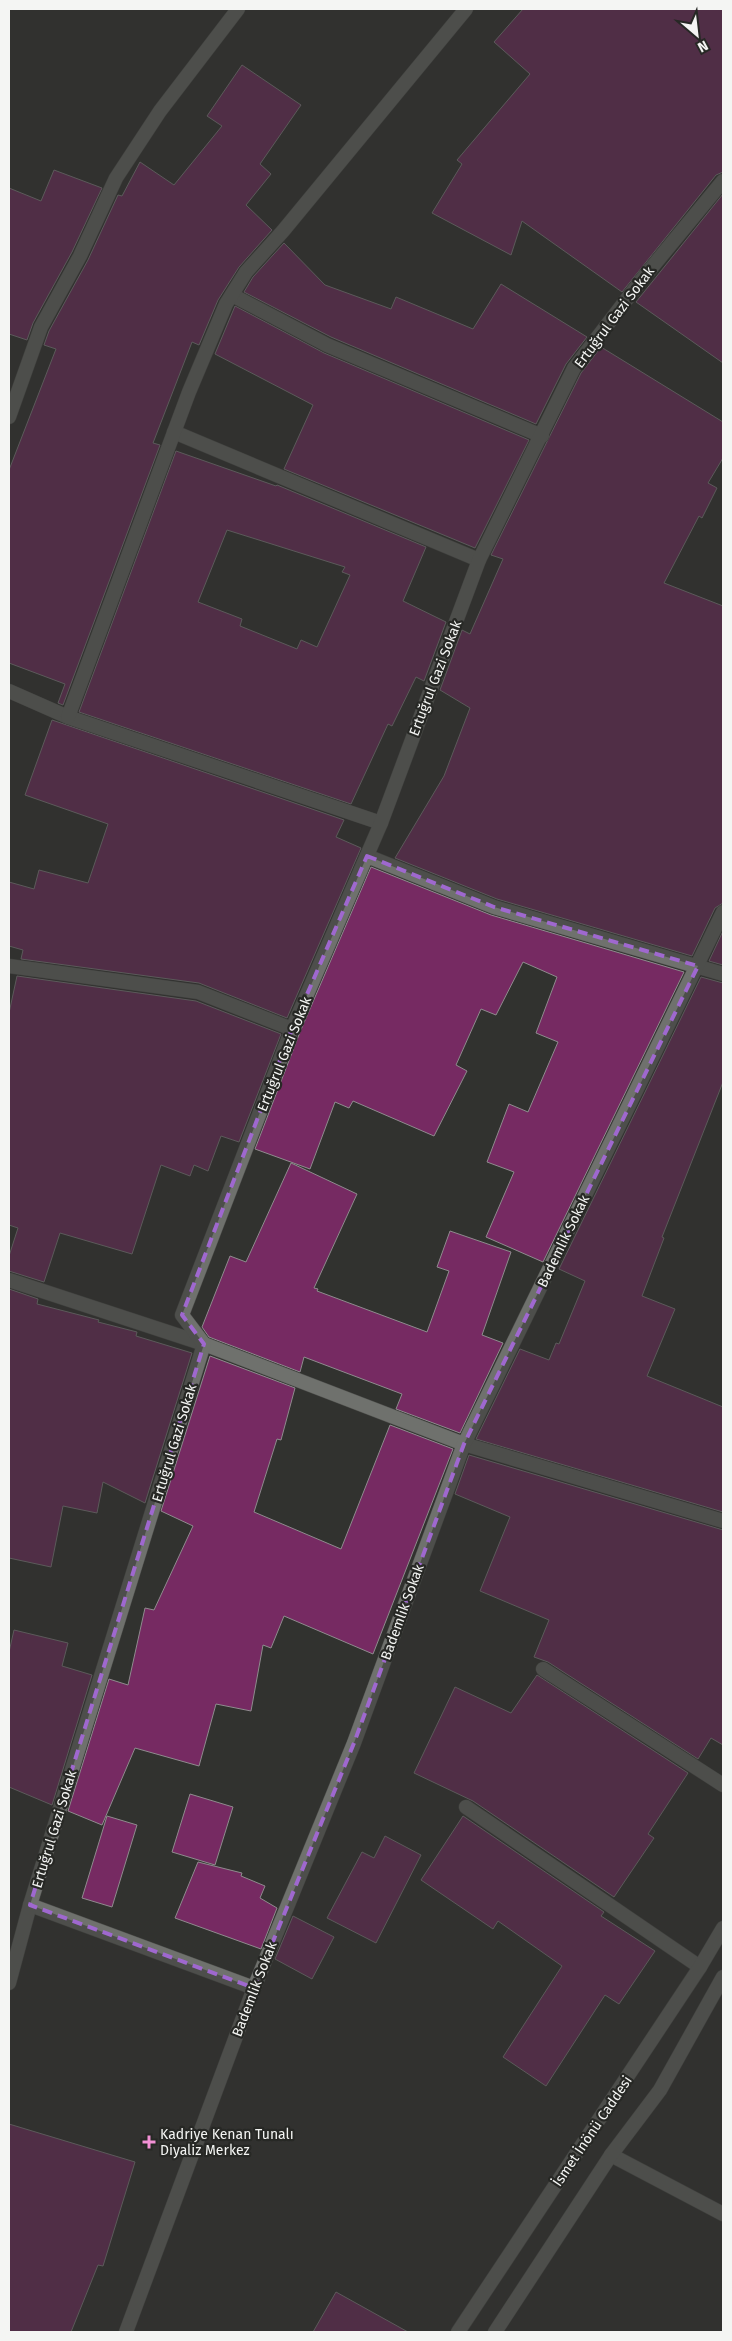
<svg xmlns="http://www.w3.org/2000/svg" width="732" height="2341" viewBox="0 0 732 2341" font-family="'Fira Sans',sans-serif">
<rect width="100%" height="100%" fill="#31322f"/>
<!-- building -->
<g fill="#762a62" stroke="#8f8b8e" fill-rule="evenodd">
<path d="M523 9H723V172L716 175 622 292 522 221 511 255 432 213 462 164 457 160 530 74 494 42Z"/>
<path d="M242 65 301 105 260 164 271 174 246 205 272 230 239 267 218 300 199 345 192 342 153 443 160 445 63 705 58 703 65 684 9 663V470L56 349 44 345 49 331 88 260 118 195 122 196 140 162 174 185 222 126 207 116Z"/>
<path d="M54 170 102 188 72 252 33 323 27 340 9 334V188L41 201Z"/>
<path d="M723 194V363L636 302Z"/>
<path d="M284 243 325 285 391 309 396 297 473 329 501 284 587 337 566 364 536 424 331 337 244 292 253 277Z"/>
<path d="M235 306 324 353 529 440 475 548 284 469 313 405 215 354Z"/>
<path d="M601 347 723 422V458L708 483 717 488 702 518 699 516 664 583 723 606V903L715 908 692 956 497 899 395 858 444 776 470 708 440 690 462 630 470 634 503 559 491 555 581 373Z"/>
<path d="M176 451 276 486 277 485 426 547 403 601 446 622 424 681 416 677 392 726 388 724 351 804 79 712ZM227 530 345 567 342 572 350 575 317 647 301 640 297 649 240 626 242 619 198 602Z"/>
<path d="M52 720 344 820 336 837 361 848 287 1018 199 983 21 959 23 950 9 946V882L34 889 39 870 88 883 108 824 25 795Z"/>
<path d="M371 867 491 915 684 972 543 1262 486 1237 514 1172 487 1162 509 1104 528 1112 558 1042 536 1033 557 977 523 962 496 1015 481 1009 456 1065 467 1071 434 1136 353 1101 349 1108 335 1102 310 1169 255 1149 300 1032Z"/>
<path d="M723 931V965L709 961Z"/>
<path d="M17 976 196 1001 281 1034 239 1142 221 1136 208 1171 194 1165 190 1176 161 1165 132 1254 60 1233 44 1282 9 1271V1256L18 1228 9 1225V1013Z"/>
<path d="M701 977 723 983V1082L662 1237 664 1238 642 1296 675 1309 647 1376 723 1407V1512L476 1439 520 1349 549 1360 556 1343 559 1344 585 1281 559 1269Z"/>
<path d="M291 1163 357 1194 314 1288 318 1289 317 1291 427 1332 449 1271 437 1267 450 1231 511 1252 482 1335 503 1343 460 1433 396 1409 402 1394 304 1357 300 1372 209 1337 202 1327 230 1256 246 1262Z"/>
<path d="M9 1289 38 1299 37 1304 99 1320 98 1322 137 1332 136 1336 192 1353 145 1503 103 1482 97 1513 63 1506 51 1567 9 1558Z"/>
<path d="M210 1356 295 1388 281 1440 277 1439 254 1512 341 1549 390 1425 453 1449 373 1654 284 1616 271 1648 263 1645 251 1711 216 1704 199 1766 135 1748 102 1825 68 1811 109 1679 128 1685 145 1608 154 1610 193 1526 161 1511Z"/>
<path d="M469 1455 723 1530V1745L711 1738 698 1759 548 1662 534 1657 549 1620 480 1591 510 1517 455 1494Z"/>
<path d="M14 1630 68 1643 62 1666 92 1675 52 1805 9 1787V1652Z"/>
<path d="M537 1675 688 1773 648 1834 654 1838 614 1897 473 1801 414 1773 455 1687 511 1713Z"/>
<path d="M190 1794 233 1807 215 1865 172 1852Z"/>
<path d="M107 1816 137 1825 112 1907 82 1898Z"/>
<path d="M463 1816 604 1912 601 1916 655 1951 619 2004 605 1995 546 2086 503 2057 562 1966 498 1921 493 1929 421 1880Z"/>
<path d="M385 1836 421 1855 376 1943 327 1918 362 1852 374 1858Z"/>
<path d="M198 1862 242 1873 241 1876 265 1886 260 1898 277 1908 261 1949 175 1918Z"/>
<path d="M293 1916 334 1937 312 1979 275 1959Z"/>
<path d="M9 2124 135 2162 103 2266 98 2265 71 2332H9Z"/>
<path d="M336 2292 408 2332H313Z"/>
</g>
<g fill="none" stroke-linecap="round" stroke-linejoin="round">
<!-- service casing -->
<g stroke="#4e4f4c" stroke-width="15">
<g id="service">
<path d="M543 1669 723 1785"/>
<path d="M466 1807 700 1967"/>
</g>
</g>
<!-- minor casing -->
<g stroke="#4e4f4c" stroke-width="15">
<g id="minor">
<path d="M232 295 327 345 542 436"/>
<path d="M9 417 41 327 80 256 116 178 160 111 238 9"/>
<path d="M174 432 479 560"/>
<path d="M9 691 68 717 381 823"/>
<path d="M68 717 189 392 226 304 246 272 283 231 466 9"/>
<path d="M367 856 494 907 723 974"/>
<path d="M9 966 198 992 292 1029"/>
<path d="M9 1280 204 1344 464 1444 723 1521"/>
<path d="M30 1905 254 1988"/>
<path d="M9 1983 30 1905 204 1344 182 1315 292 1029 381 823 479 560 574 368 643 278 723 181"/>
<path d="M611 2155 723 2214"/>
<path d="M126 2332 254 1988 354 1743 464 1444 723 912"/>
</g>
</g>
<!-- tertiary casing -->
<g stroke="#4e4f4c" stroke-width="15">
<g id="tertiary">
<path d="M458 2332 700 1967 723 1928"/>
<path d="M495 2332 611 2155 660 2090 723 1977"/>
</g>
</g>
<!-- service -->
<use href="#service" stroke="#6f716d" stroke-width="14"/>
<!-- minor -->
<use href="#minor" stroke="#6f716d" stroke-width="14"/>
<!-- tertiary -->
<use href="#tertiary" stroke="#6f716d" stroke-width="14"/>
</g>
<!-- marked area -->
<path d="M0 0H732V2341H0ZM367 856 494 907 698 966 464 1444 354 1743 254 1988 30 1905 204 1344 182 1315 292 1029Z" fill="#31322f" fill-opacity=".55" fill-rule="evenodd"/>
<path fill="none" stroke="#9f68cf" stroke-width="4" stroke-dasharray="10 6" stroke-linejoin="round" d="M367 856 494 907 698 966 464 1444 354 1743 254 1988 30 1905 204 1344 182 1315 292 1029Z"/>
<!-- markers -->
<path fill="#f391d5" stroke="#272825" stroke-width="2" d="M146.5 2134.5h5v5h5v5h-5v5h-5v-5h-5v-5h5z"/>
<g text-anchor="middle" stroke-width="4.5" stroke-linejoin="round" paint-order="stroke">
<!-- street labels -->
<g font-size="14" fill="#f4f5f3" stroke="#272825">
<text transform="translate(614 317) rotate(-53)" y="5">Ertuğrul Gazi Sokak</text>
<text transform="translate(435 678) rotate(-69)" y="5">Ertuğrul Gazi Sokak</text>
<text transform="translate(284 1054) rotate(-68)" y="5">Ertuğrul Gazi Sokak</text>
<text transform="translate(563 1241) rotate(-64)" y="5">Bademlik Sokak</text>
<text transform="translate(174 1443) rotate(-73)" y="5">Ertuğrul Gazi Sokak</text>
<text transform="translate(402 1612) rotate(-70)" y="5">Bademlik Sokak</text>
<text transform="translate(54 1829) rotate(-73)" y="5">Ertuğrul Gazi Sokak</text>
<text transform="translate(254 1989) rotate(-69)" y="5">Bademlik Sokak</text>
<text transform="translate(592 2131) rotate(-56)" y="5">İsmet İnönü Caddesi</text>
</g>
<!-- poi labels -->
<g font-size="14" fill="#f4f5f3" stroke="#272825" text-anchor="start">
<text x="160" y="2139">Kadriye Kenan Tunalı<tspan x="160" dy="16">Diyaliz Merkez</tspan></text>
</g>
</g>
<!-- border -->
<rect width="732" height="2341" fill="none" stroke="#f4f5f3" stroke-width="20"/>
<!-- north arrow -->
<g transform="translate(697 35) rotate(152)" stroke="#272825" stroke-width="4" paint-order="stroke">
<path d="M0-4L9 19L0 12L-9 19Z" fill="#f4f5f3"/>
<text y="-8" font-size="14" font-weight="bold" text-anchor="middle" fill="#f4f5f3">N</text>
</g>
</svg>
